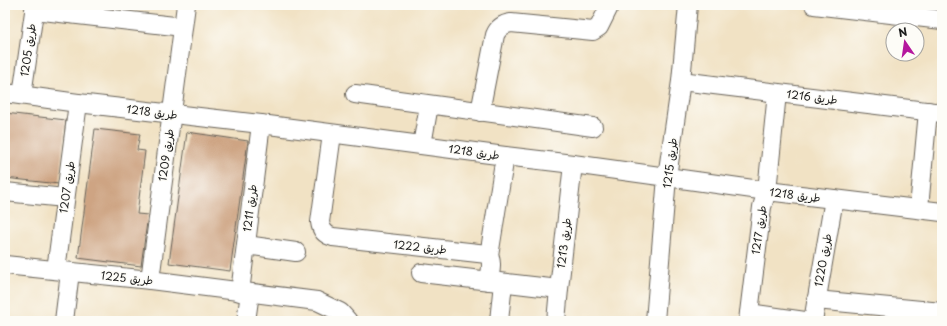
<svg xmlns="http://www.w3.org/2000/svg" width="947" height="326" viewBox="0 0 947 326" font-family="'Playpen Sans','Playpen Sans Arabic',sans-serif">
<rect width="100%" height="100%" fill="#fdfcf7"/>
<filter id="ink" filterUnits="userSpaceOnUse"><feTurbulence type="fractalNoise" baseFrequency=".025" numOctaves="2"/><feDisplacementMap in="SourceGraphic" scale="8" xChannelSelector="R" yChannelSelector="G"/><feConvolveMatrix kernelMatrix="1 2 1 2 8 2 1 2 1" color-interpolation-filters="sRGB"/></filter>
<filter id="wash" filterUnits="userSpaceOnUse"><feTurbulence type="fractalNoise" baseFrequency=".012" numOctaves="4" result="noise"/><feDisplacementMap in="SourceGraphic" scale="16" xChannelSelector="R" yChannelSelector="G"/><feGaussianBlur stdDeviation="0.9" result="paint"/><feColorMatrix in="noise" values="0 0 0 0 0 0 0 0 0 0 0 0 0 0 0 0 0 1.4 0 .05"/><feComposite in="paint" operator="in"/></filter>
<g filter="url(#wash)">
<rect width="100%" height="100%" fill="#f1e2c4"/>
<g id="blocks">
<!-- building -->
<g fill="#cea483">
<path d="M5 113 66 120 59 184 5 178Z"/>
<path d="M95 129 140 134 137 150 145 151 137 214 148 215 141 266 78 258Z"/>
<path d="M187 132 248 141 230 271 169 263Z"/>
</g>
</g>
</g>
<g filter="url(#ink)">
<use href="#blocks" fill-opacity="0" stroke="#676157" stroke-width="1"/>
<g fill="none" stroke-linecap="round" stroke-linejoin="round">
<!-- minor casing -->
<g stroke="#676157" stroke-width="20">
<g id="minor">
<path d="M814 5 942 20"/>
<path d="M34 10 183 27"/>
<path d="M681 81 942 113"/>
<path d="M5 93 78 103 261 124 505 156 573 164 667 177 767 191 942 212"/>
<path d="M355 94 593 127"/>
<path d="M22 95 35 5"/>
<path d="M480 112 495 35C498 28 503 24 511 23L593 31 599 27 610 5"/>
<path d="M332 134 320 222C321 230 325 235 333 237L487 254C494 260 490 273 489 281"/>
<path d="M422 145 429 105"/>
<path d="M5 192 65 198"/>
<path d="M919 208 928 111"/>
<path d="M246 245 296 252"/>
<path d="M489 256 505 156"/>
<path d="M5 265 150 280 317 301 340 312 348 321"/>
<path d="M56 270 78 103"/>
<path d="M421 273 559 289"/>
<path d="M150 280 186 5"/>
<path d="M240 292 261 124"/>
<path d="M816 300 942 312"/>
<path d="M749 313 805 321"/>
<path d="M64 321 70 272"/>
<path d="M246 321 250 293"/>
<path d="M499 321 503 283"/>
<path d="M556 321 559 289 573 164"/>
<path d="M655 321 667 177 681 81 688 5"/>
<path d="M748 321 762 207 767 191 777 93"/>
<path d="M813 321 834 199"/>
</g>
</g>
<!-- minor -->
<use href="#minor" stroke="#fff" stroke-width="18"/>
</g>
</g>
<g text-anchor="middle" stroke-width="3" stroke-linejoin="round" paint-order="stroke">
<!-- street labels -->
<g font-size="11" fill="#1c1c1c" stroke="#fdfcf7">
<text transform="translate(28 50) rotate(-82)" y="4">طريق 1205</text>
<text transform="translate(812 97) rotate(7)" y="4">طريق 1216</text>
<text transform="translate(152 112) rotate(7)" y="4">طريق 1218</text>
<text transform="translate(474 152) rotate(8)" y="4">طريق 1218</text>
<text transform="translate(166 155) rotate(-82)" y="4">طريق 1209</text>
<text transform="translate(670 163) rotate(-83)" y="4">طريق 1215</text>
<text transform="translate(67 187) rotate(-82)" y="4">طريق 1207</text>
<text transform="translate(795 195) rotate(7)" y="4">طريق 1218</text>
<text transform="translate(250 208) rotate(-83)" y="4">طريق 1211</text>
<text transform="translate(759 230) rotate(-82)" y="4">طريق 1217</text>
<text transform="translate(564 243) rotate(-83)" y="4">طريق 1213</text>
<text transform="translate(420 247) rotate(6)" y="4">طريق 1222</text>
<text transform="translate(823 260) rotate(-80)" y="4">طريق 1220</text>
<text transform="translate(127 278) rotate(6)" y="4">طريق 1225</text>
</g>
</g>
<!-- margin -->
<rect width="947" height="326" fill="none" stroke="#fdfcf7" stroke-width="20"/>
<!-- north arrow -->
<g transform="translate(905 42) rotate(347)"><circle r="19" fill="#fdfcf7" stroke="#a3a29f"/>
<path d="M0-3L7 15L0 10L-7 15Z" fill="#b5179e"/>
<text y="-6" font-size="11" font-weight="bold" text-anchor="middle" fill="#1c1c1c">N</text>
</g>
</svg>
